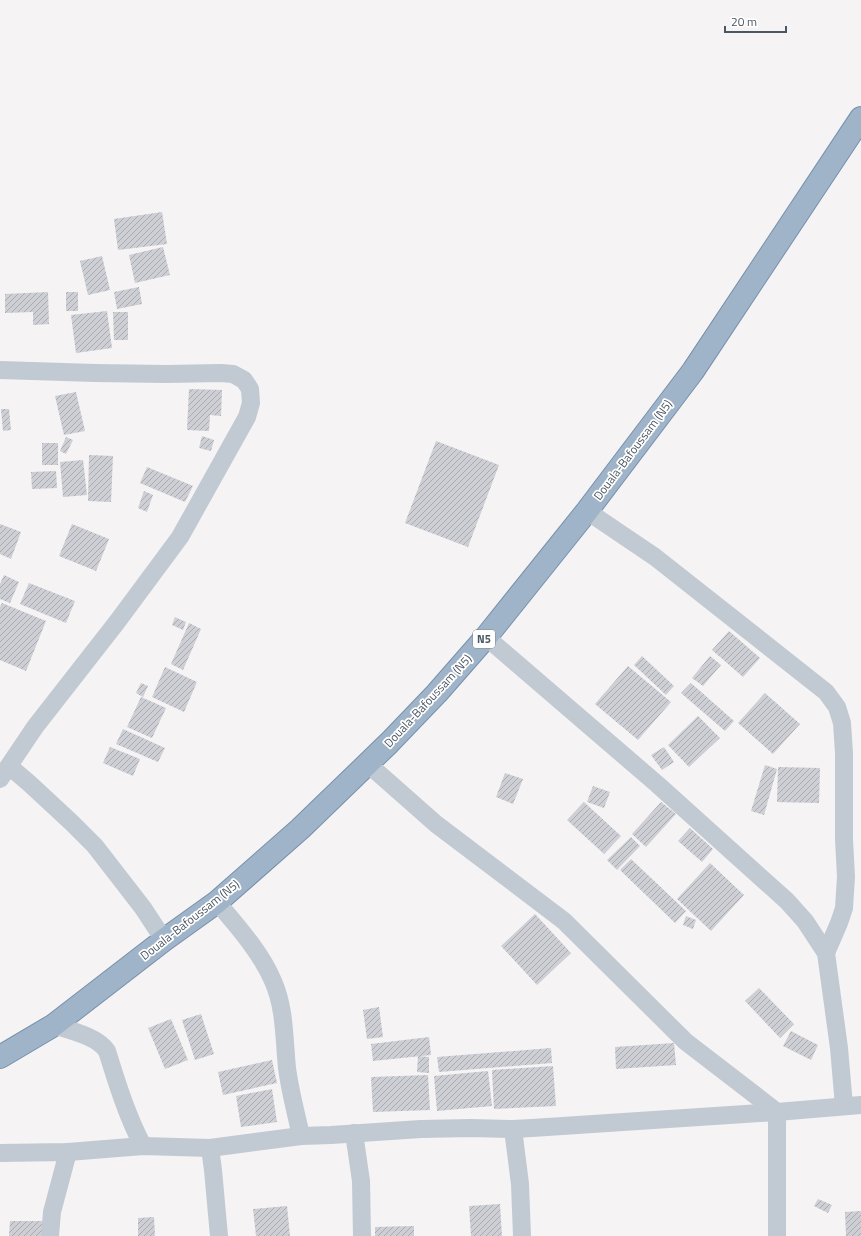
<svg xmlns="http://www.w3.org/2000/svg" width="861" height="1236" viewBox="0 0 861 1236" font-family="'Titillium Web',sans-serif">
<defs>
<pattern id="building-hatch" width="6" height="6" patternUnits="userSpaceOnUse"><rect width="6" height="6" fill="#cdcfd5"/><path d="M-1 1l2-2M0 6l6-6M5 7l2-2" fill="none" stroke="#a8abb0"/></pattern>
</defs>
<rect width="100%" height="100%" fill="#f5f3f3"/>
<!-- building -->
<g fill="url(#building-hatch)">
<path d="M162 212 167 244 118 250 114 219Z"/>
<path d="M163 247 170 275 135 283 129 255Z"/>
<path d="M102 256 110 290 88 295 80 261Z"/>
<path d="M139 287 142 304 117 309 114 292Z"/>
<path d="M48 292 49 324 33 325V312L5 313V294Z"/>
<rect x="66" y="292" width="12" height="19"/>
<path d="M107 311 112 348 76 353 71 315Z"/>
<path d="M113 312H128V340H114Z"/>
<path d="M189 389 222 390 221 416 210 415 209 431 187 430Z"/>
<path d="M76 392 85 431 64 435 55 396Z"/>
<path d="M1 409H9L11 430 3 431Z"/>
<path d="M202 436 214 440 211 451 199 448Z"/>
<path d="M66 437 73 440 66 454 60 451Z"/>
<path d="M436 441 499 465 468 547 405 523Z"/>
<rect x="42" y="443" width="16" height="22"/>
<path d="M89 455 113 456 111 502 88 501Z"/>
<path d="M83 460 87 495 63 497 60 462Z"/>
<path d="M147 467 193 486 185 502 140 483Z"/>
<path d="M56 471 57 488 32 489 31 472Z"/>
<path d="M144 491 153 495 147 512 138 508Z"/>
<path d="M0 524 21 532 11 559 0 554Z"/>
<path d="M72 524 109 539 96 571 59 556Z"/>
<path d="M4 575 19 582 10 603 0 599V584Z"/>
<path d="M29 583 75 601 66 623 20 604Z"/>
<path d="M2 603 46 621 26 671 0 660V607Z"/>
<path d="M175 617 186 622 183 630 172 625Z"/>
<path d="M189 623 201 629 183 670 171 664Z"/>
<path d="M729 631 760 658 743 677 712 650Z"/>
<path d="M642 656 674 686 666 695 634 665Z"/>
<path d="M710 656 721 665 703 686 692 678Z"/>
<path d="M628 666 671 702 638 740 595 704Z"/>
<path d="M165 667 197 682 184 712 152 697Z"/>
<path d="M141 683 148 686 143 697 136 693Z"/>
<path d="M691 683 734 721 725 731 681 693Z"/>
<path d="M765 693 800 724 773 754 738 723Z"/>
<path d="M141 697 166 708 152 738 127 727Z"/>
<path d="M698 716 720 738 689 767 668 745Z"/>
<path d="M123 729 165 748 158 762 116 744Z"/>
<path d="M110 747 140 759 133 776 103 763Z"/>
<path d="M664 747 674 762 662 770 651 755Z"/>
<path d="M765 765 777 769 764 815 751 811Z"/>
<path d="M778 767 820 768 819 803 777 802Z"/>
<path d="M505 773 523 779 513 804 496 797Z"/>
<path d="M593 786 610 792 604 808 587 802Z"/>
<path d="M584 802 621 836 604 854 567 820Z"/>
<path d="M661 802 676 814 646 847 632 834Z"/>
<path d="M690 828 713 849 702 862 678 841Z"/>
<path d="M631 837 640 846 617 870 607 860Z"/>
<path d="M631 859 686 911 675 923 620 870Z"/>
<path d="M710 863 744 895 711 931 677 899Z"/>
<path d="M535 914 571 953 537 985 501 946Z"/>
<path d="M686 916 696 920 693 929 683 925Z"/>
<path d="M759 988 794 1024 780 1038 745 1001Z"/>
<path d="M379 1007 383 1037 367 1039 363 1010Z"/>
<path d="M201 1014 214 1054 195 1060 182 1020Z"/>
<path d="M171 1019 188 1060 165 1069 148 1028Z"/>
<path d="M791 1031 818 1045 811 1060 783 1046Z"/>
<path d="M429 1037 431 1055 373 1061 371 1044Z"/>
<path d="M674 1043 676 1065 616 1069 615 1047Z"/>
<path d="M551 1048 552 1063 439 1072 437 1057Z"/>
<path d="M418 1056 429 1057V1073L417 1072Z"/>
<path d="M272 1060 277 1083 223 1095 218 1072Z"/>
<path d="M553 1066 556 1106 494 1109 492 1070Z"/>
<path d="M488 1071 492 1106 437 1111 434 1076Z"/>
<path d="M428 1075 430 1110 373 1112 371 1077Z"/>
<path d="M272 1089 277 1122 241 1127 236 1096Z"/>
<path d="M818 1199 832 1205 828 1213 814 1206Z"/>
<path d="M500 1204 502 1236H471L469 1206Z"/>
<path d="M287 1206 290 1236H256L253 1209Z"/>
<path d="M861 1211V1236H846L845 1212Z"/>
<path d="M154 1217 155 1236H138V1218Z"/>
<path d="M10 1221H52V1236H9Z"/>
<path d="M414 1226V1236H375V1227Z"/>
</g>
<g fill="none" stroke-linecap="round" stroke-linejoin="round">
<!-- trunk casing -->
<g stroke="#7690ad" stroke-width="24">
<path id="trunk" d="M0 1057 54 1025 164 940 217 902 300 829 389 743 437 693 486 637 587 511 693 371 861 118"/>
</g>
<!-- minor -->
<g stroke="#c1cad2" stroke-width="18">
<path d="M0 370 95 373 166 374 221 373 233 374 244 380 250 389 251 403 247 417 180 537 117 622 35 727 0 779"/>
<path d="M587 511 655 557 826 692 837 707 842 723 844 753V839L846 877 844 908 839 923 826 953"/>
<path d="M486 637 657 784 787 901 805 921 826 953 839 1048 844 1106"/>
<path d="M368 764 436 824 564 921 685 1041 777 1112V1236"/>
<path d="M9 766 30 784 72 823 95 846 143 908 164 940"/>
<path d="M217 902C237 926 260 951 273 981 285 1008 284 1038 287 1068 290 1091 296 1113 301 1136"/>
<path d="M54 1025C71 1031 97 1036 107 1051 117 1083 127 1116 143 1146"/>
<path d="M513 1129 520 1184 522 1236"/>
<path d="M354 1133 361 1181 362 1236"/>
<path d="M210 1148 213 1170 219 1236"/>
<path d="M0 1153 68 1152 143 1146 210 1148 301 1136 331 1135 421 1129 471 1128 513 1129 532 1128 777 1112 861 1105"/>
<path d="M50 1236 52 1212 68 1152"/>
</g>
<!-- trunk -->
<use href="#trunk" stroke="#9fb4c9" stroke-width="22"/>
</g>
<g text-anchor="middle" stroke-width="3.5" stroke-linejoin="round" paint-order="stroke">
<!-- shield labels -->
<rect fill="#fff" stroke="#808990" stroke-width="1" x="473" y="630" width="22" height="18" rx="3"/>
<g font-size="11" font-weight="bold" fill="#4a5661">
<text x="484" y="643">N5</text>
</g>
<!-- street labels -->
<g font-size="12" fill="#4a5661" stroke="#fff">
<text transform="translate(633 450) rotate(-53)" y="4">Douala-Bafoussam (N5)</text>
<text transform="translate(428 701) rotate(-47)" y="4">Douala-Bafoussam (N5)</text>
<text transform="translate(190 920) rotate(-38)" y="4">Douala-Bafoussam (N5)</text>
</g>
</g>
<!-- scale -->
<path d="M725 26v6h61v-6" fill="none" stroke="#4a5661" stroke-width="2"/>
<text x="731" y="26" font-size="12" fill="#4a5661" stroke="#ffffff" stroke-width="3" paint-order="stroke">20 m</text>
</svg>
